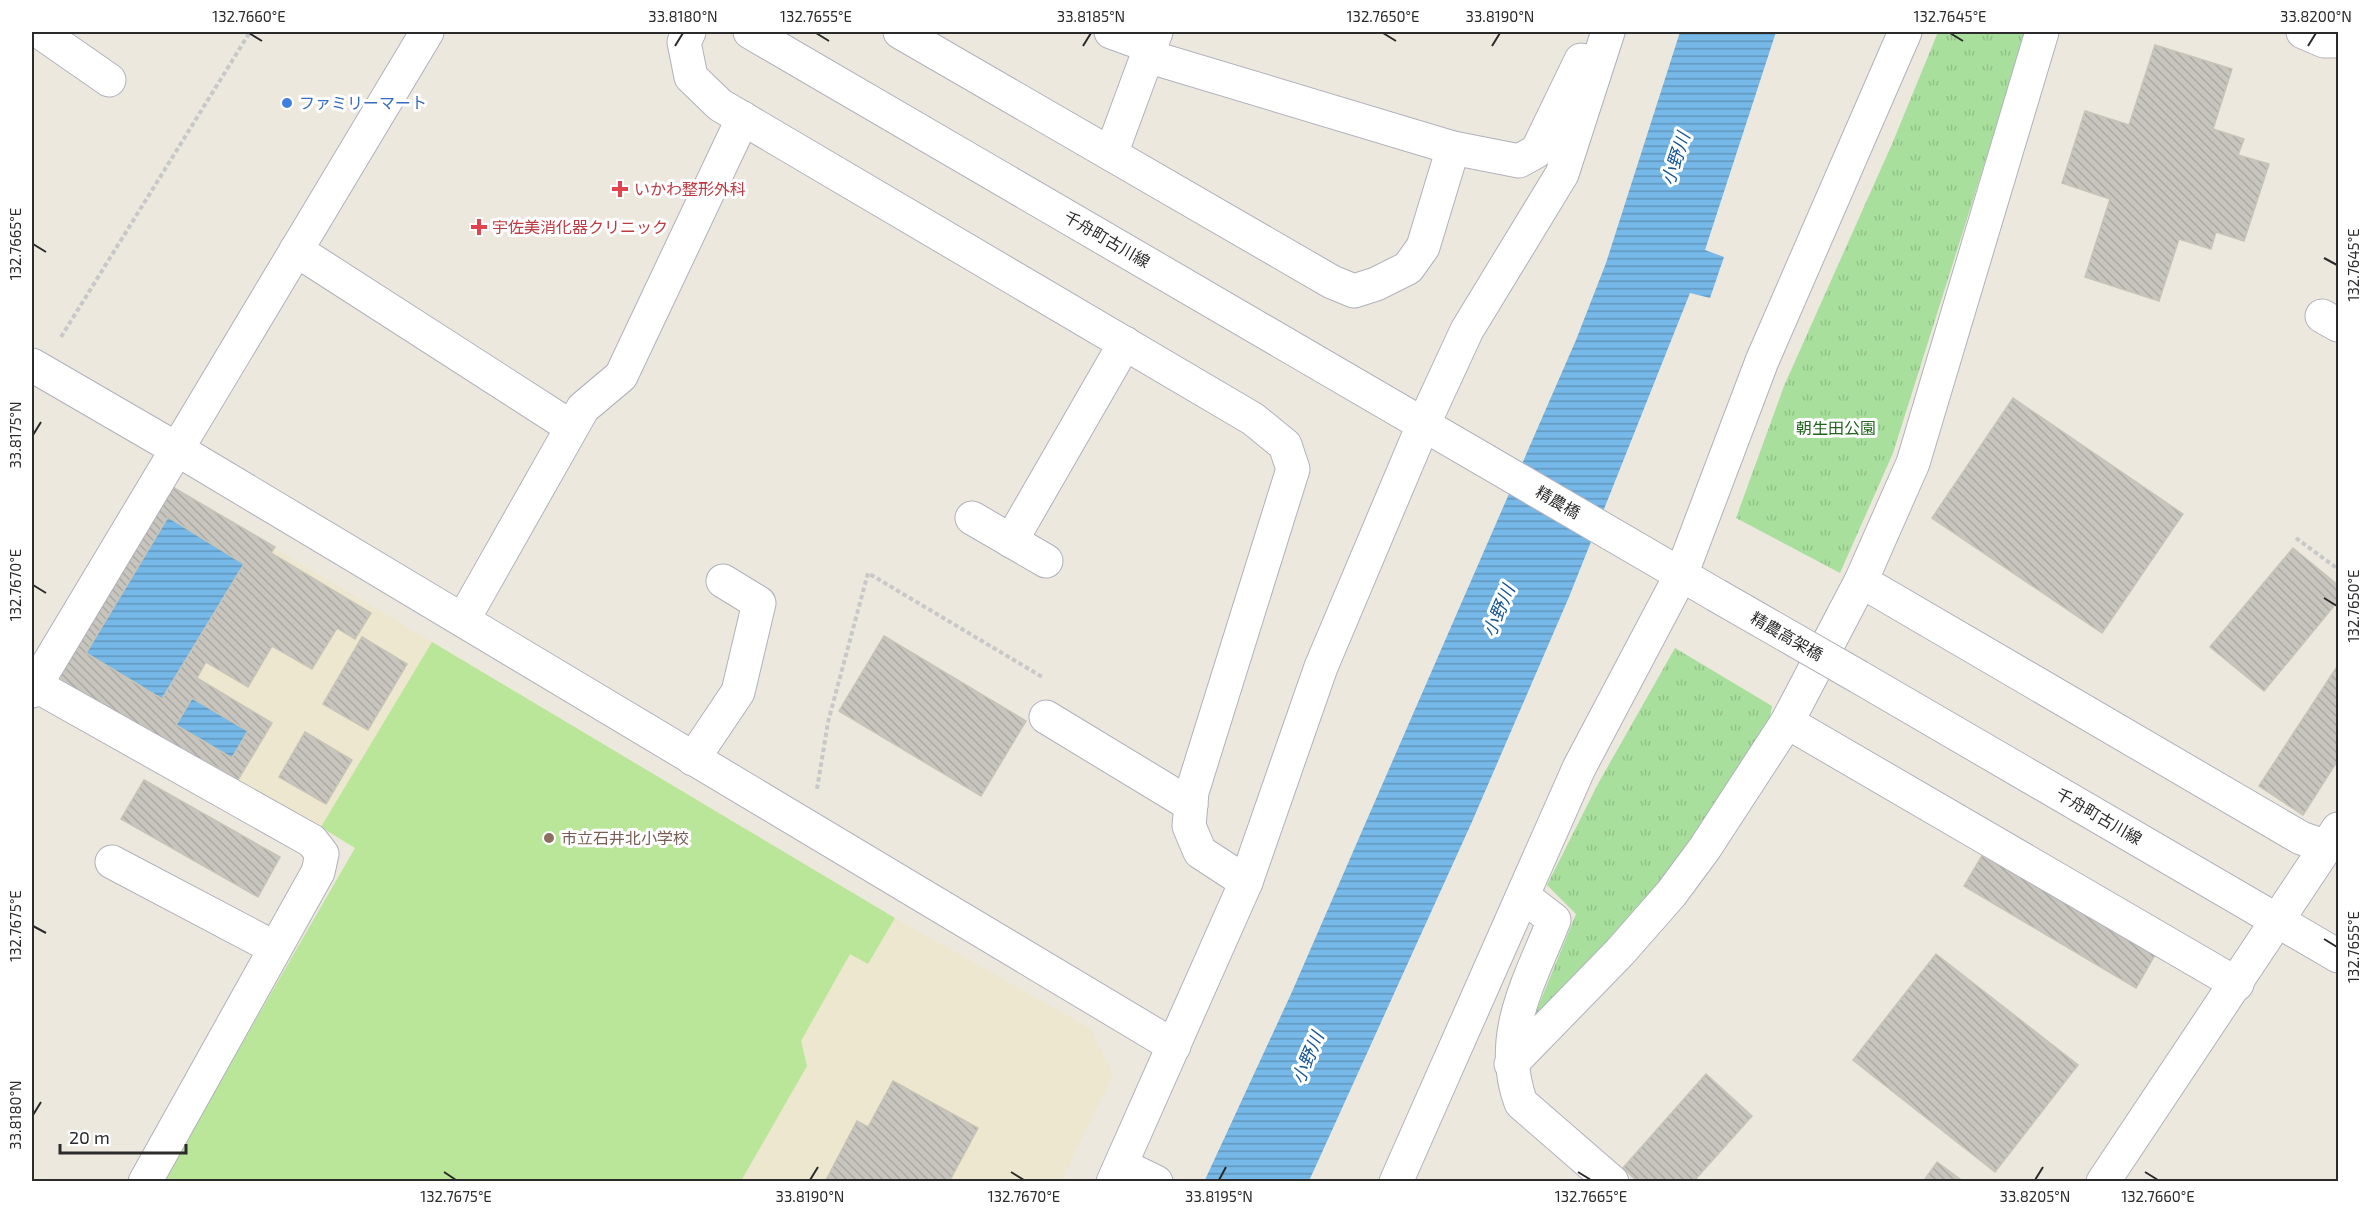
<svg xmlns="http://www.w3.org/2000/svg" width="2370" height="1213" viewBox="0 0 2370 1213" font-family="'Exo 2','Noto Sans JP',sans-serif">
<defs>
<pattern id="park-tufts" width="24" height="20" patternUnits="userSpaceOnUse" patternTransform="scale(1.5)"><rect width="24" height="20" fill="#a9df9d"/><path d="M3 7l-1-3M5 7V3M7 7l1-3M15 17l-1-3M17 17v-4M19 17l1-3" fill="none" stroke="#92c087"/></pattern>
<pattern id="water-rules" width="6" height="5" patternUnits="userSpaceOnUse" patternTransform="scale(1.5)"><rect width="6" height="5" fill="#76b8e8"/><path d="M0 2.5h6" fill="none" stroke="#6196bc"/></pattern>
<pattern id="building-back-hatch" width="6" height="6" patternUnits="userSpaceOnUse" patternTransform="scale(1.5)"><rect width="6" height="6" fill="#c7c5bd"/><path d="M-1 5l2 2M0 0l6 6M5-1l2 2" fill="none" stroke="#aba9a3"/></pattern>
</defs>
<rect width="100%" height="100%" fill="#ece8de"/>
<!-- education -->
<path fill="#ece7ce" d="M164 482 895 918 1091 1029 1113 1075 1061 1181H162L355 848 210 764 204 774 69 693 60 676Z"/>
<!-- park -->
<g fill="url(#park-tufts)">
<path d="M1938 32H2026L1893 453 1840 573 1736 518 1784 386 1892 144Z"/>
<path d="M1675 648 1772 706 1768 728 1658 891 1533 1019 1576 914 1547 885 1599 782Z"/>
</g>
<!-- pitch -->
<path fill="#bae699" d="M432 642 895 918 868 964 850 954 801 1041 807 1066 741 1181 162 1182 355 848 321 827Z"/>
<!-- water -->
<g fill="url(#water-rules)">
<path d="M1680 32H1776L1705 250 1724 257 1710 298 1690 293 1569 597 1471 824 1309 1181 1204 1182 1291 994 1576 340 1606 263Z"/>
<path d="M168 517 244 564 162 699 86 653Z"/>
<path d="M192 698 248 731 232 758 176 725Z"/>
</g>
<!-- building -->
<g fill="url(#building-back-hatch)" stroke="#c7c4b7" stroke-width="1.5" fill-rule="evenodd">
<path d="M2155 45 2232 69 2213 129 2244 139 2238 155 2269 164 2244 241 2216 232 2211 249 2179 239 2159 301 2085 277 2110 199 2062 183 2085 111 2129 125Z"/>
<path d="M2013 398 2183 514 2102 633 1932 518Z"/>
<path d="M164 482 275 547 271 553 371 613 355 639 337 628 312 669 272 646 248 687 206 662 197 678 272 723 238 780 210 763 204 774 69 693 60 676ZM168 517 244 564 162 699 86 653ZM192 698 248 731 232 758 176 725Z"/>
<path d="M2293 548 2338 585V601L2264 691 2210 647Z"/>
<path d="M884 636 1026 721 981 796 839 711Z"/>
<path d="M362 637 407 664 368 730 323 704Z"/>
<path d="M2338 665V760L2303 815 2259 786Z"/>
<path d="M305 732 352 760 326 804 279 777Z"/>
<path d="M144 780 280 857 258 897 121 819Z"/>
<path d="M1983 854 2155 955 2136 988 1964 886Z"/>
<path d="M1936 954 2078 1065 1995 1172 1853 1060Z"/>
<path d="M1706 1074 1752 1116 1693 1182H1638L1623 1168Z"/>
<path d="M893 1081 978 1128 949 1182H825L857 1121 868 1127Z"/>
<path d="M1937 1162 1964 1182H1923Z"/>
</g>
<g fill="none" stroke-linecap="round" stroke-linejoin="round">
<!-- street casing -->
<g stroke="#b1b1be" stroke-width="35">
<g id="street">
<path d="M40 32 109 80"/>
<path d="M689 32 684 42 691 77 720 105 1253 419 1285 445 1293 469 1192 792 1189 826 1200 852 1246 882"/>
<path d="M900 32 1332 282 1354 291 1376 284 1408 268 1423 247 1453 148 1519 161 1537 151 1581 60 1597 64"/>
<path d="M1111 32 1150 46"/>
<path d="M2042 32 1913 463 1861 581 2301 838 2327 847"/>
<path d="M2303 32 2324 41H2338"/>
<path d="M1147 56 1453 148"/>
<path d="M1111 154 1156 32"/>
<path d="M296 250 571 427"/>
<path d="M2322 316 2338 325"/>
<path d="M32 365 175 448 1174 1046"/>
<path d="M1424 423 1467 330 1562 174 1608 32"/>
<path d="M972 518 1046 561"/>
<path d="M1011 541 1125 343"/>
<path d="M463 620 583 408 621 376 743 118"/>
<path d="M35 685 312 841 322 854 318 872 145 1182"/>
<path d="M32 691 427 32"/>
<path d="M1046 717 1191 805"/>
<path d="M1787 722 2237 984"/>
<path d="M693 759 738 692 759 603 723 581"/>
<path d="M112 862 275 948"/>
<path d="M1523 896 1554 920C1530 981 1496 1036 1521 1103L1612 1182"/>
<path d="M1511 1064 1620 952 1671 894 1705 848 1787 722 1861 581"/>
<path d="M1121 1165 1156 1182"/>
<path d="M1396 1182 1579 768 1681 575 1762 361 1905 32"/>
<path d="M2103 1182 2338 829"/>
</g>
</g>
<!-- secondary casing -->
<g stroke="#b1b1be" stroke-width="35">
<g id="secondary">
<path d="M750 32 1716 595"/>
<path d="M1859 677 2338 956"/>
<path d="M1113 1182 1246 882 1321 667 1424 423"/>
</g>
</g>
<!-- path -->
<g stroke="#c8c8c8" stroke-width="4" stroke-dasharray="4.5 3" stroke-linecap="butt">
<path d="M61 337 250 32"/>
<path d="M2296 538 2338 569"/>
<path d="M817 789 828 722 868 573 1044 678"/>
</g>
<!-- street -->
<use href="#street" stroke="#fff" stroke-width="33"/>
<!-- secondary -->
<use href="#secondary" stroke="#fff" stroke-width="33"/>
<!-- secondary-bridge casing -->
<g stroke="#b1b1be" stroke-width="35" stroke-linecap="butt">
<path id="secondary-bridge" d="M1716 595 1859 677"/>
</g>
<!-- secondary-bridge -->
<use href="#secondary-bridge" stroke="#fff" stroke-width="33"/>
</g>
<!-- ticks -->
<path fill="none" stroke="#2b2b2b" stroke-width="2" d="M249 33 262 41M816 33 829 41M1383 33 1396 41M1950 33 1963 41M675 46 683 33M1083 46 1091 33M1492 46 1500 33M2308 46 2316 33M33 244 46 252M2324 258 2337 265M33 435 41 422M33 585 46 593M2324 598 2337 606M33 926 46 933M2324 939 2337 947M33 1115 41 1102M444 1172 456 1180M1011 1172 1024 1180M1578 1172 1591 1180M2145 1172 2158 1180M810 1180 818 1167M1219 1180 1226 1167M2035 1180 2043 1167"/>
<!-- markers -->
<circle fill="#3f7fe0" stroke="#fff" stroke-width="2" cx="287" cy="103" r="6"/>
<g fill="#e0444e" stroke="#fff" stroke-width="2">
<path d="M617 180h6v6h6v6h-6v6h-6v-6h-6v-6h6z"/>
<path d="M476 218h6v6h6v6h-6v6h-6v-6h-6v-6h6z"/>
</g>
<circle fill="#8d6e63" stroke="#fff" stroke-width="2" cx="549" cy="838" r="6"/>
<g text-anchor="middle" stroke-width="6" stroke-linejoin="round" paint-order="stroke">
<!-- shop labels -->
<g font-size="16" fill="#366cbe" stroke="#fff" text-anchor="start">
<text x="299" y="109">ファミリーマート</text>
</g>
<!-- health labels -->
<g font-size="16" fill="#be3a42" stroke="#fff" text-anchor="start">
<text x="634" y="195">いかわ整形外科</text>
<text x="492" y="233">宇佐美消化器クリニック</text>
</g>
<!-- street labels -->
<g font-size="16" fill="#2b2b2b" stroke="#fff">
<text transform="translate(1107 239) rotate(30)" y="6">千舟町古川線</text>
<text transform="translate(1558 502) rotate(30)" y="6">精農橋</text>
<text transform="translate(1787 636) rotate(30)" y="6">精農高架橋</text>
<text transform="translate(2099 816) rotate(30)" y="6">千舟町古川線</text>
</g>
<!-- park labels -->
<g font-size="16" fill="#22641e" stroke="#fff">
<text x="1836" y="434">朝生田公園</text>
</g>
<!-- education labels -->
<g font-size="16" fill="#785e54" stroke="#fff" text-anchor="start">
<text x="561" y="844">市立石井北小学校</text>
</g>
<!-- water labels -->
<g font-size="18" font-style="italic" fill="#155595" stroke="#fff">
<text transform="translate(1676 159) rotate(-72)" y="6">小野川</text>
<text transform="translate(1499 611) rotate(-67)" y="6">小野川</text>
<text transform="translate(1308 1058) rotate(-67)" y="6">小野川</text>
</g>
</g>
<!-- border -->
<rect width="2370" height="1213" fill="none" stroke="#ffffff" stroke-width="66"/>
<!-- scale -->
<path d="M60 1144v9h126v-9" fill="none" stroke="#2b2b2b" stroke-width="3"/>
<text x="69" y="1144" font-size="18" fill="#2b2b2b" stroke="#ffffff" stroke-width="4.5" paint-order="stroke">20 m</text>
<rect x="33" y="33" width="2304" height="1147" fill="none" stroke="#2b2b2b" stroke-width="2"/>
<g font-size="15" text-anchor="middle" fill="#2b2b2b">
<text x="249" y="22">132.7660°E</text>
<text x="683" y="22">33.8180°N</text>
<text x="816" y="22">132.7655°E</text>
<text x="1091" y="22">33.8185°N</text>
<text x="1383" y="22">132.7650°E</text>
<text x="1500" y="22">33.8190°N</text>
<text x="1950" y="22">132.7645°E</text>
<text x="2316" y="22">33.8200°N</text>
<text transform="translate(16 244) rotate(-90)" y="5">132.7665°E</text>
<text transform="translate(2354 265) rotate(-90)" y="5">132.7645°E</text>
<text transform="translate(16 435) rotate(-90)" y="5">33.8175°N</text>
<text transform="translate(16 585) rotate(-90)" y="5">132.7670°E</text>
<text transform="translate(2354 606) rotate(-90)" y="5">132.7650°E</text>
<text transform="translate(16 926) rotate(-90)" y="5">132.7675°E</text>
<text transform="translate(2354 947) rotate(-90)" y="5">132.7655°E</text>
<text transform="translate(16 1115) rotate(-90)" y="5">33.8180°N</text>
<text x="456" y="1202">132.7675°E</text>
<text x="810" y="1202">33.8190°N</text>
<text x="1024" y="1202">132.7670°E</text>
<text x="1219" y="1202">33.8195°N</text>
<text x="1591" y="1202">132.7665°E</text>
<text x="2035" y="1202">33.8205°N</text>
<text x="2158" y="1202">132.7660°E</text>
</g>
</svg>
